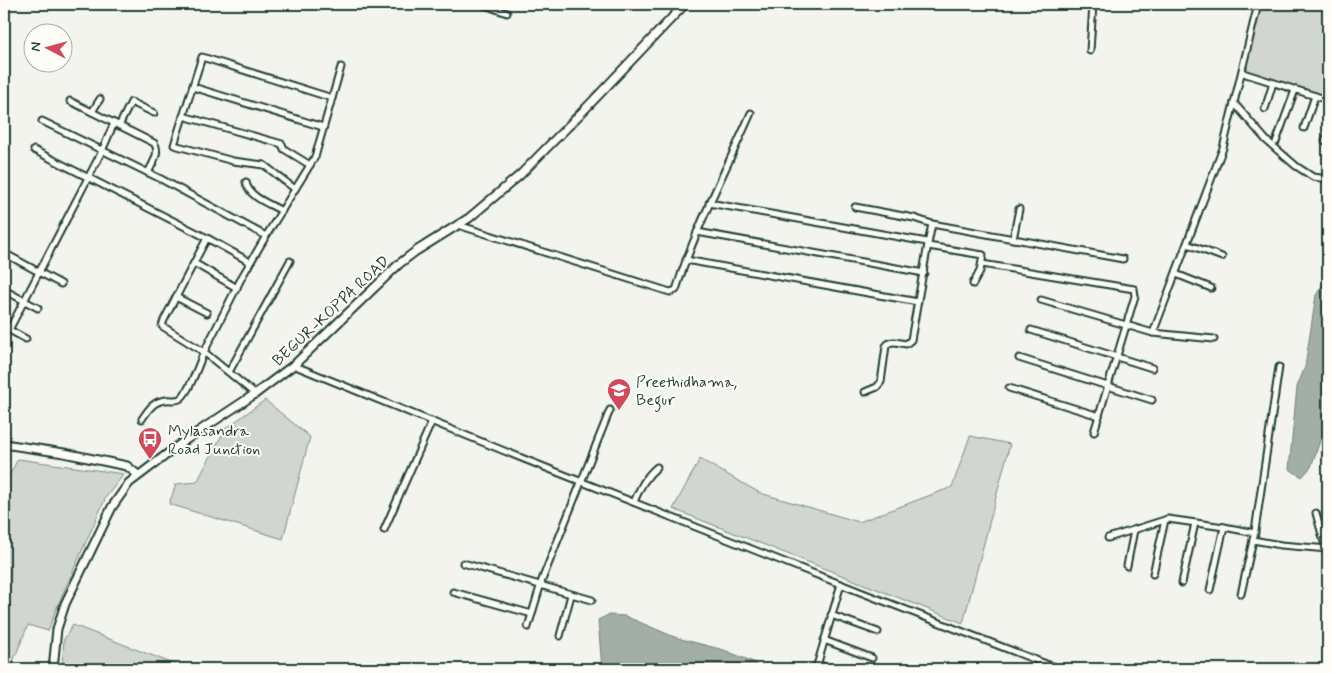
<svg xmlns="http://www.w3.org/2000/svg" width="1332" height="673" viewBox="0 0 1332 673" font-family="Mynerve,sans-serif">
<rect width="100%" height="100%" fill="#f4f4ef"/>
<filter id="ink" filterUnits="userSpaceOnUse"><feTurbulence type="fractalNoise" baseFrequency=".02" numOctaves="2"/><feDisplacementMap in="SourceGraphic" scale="10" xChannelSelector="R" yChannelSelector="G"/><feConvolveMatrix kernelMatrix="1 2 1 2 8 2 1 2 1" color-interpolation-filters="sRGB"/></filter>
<g filter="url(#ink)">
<!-- green -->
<g fill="#d1d6d1" stroke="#788a82">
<path d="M1262 4H1328V96L1249 72 1246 64Z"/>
<path d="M265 400 310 437 283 539 169 504 176 484 197 482 225 429Z"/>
<path d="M970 436 1010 444 963 623 673 509 700 459 760 493 859 522 952 487Z"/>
<path d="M18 459 124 474 106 497 57 607 48 631 28 625 10 669H4V485Z"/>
<path d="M73 625 187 669H62L64 639Z"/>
</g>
<!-- water -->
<g fill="#a3aea7" stroke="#6e8179">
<path d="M1328 277V430L1321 438 1311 467 1302 477 1289 469 1297 387 1305 367 1316 295Z"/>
<path d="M608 615 625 616 677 638 724 650 756 663 753 669H602L598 620Z"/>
</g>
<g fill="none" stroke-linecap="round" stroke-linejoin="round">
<!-- street casing -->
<g stroke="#1f3d34" stroke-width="9">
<g id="street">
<path d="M482 4 507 13"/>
<path d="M1090 51 1093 4"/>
<path d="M1242 72 1246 74 1328 100"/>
<path d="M193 87 323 127"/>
<path d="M70 101 154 143C161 152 152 164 148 173"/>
<path d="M1234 103 1266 140 1296 166 1313 177 1328 179"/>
<path d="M1265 109 1273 83"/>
<path d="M92 112 100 99"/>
<path d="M183 116 282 144 284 149 310 165"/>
<path d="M42 121 161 179 266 236 243 275 204 352 255 394"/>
<path d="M119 126 131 102 154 113"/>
<path d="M1304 128 1315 96"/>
<path d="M1325 141 1328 133"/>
<path d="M1276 142 1295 90"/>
<path d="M34 150 207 238"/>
<path d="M246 182C248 197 270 204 282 211"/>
<path d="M295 189 264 165 233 161 174 145 202 57 332 98"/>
<path d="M709 203 927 242 928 244 911 340 906 344C899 343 891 339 886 346L881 382 877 387 865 392"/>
<path d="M855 207 914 218 932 224 928 244"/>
<path d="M932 224 1123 259"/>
<path d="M458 225 670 292 676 290C695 229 725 172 751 113"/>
<path d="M697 232 924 273"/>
<path d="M266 236 315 157 341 67"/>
<path d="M1013 239 1019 209"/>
<path d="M1187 244 1222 257"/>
<path d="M928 246 983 255 980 271 973 284"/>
<path d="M4 253 61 284"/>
<path d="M686 260 918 302"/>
<path d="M194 263 237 288"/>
<path d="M982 264 1134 289 1135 296 1094 432"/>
<path d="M1176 274 1211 288"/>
<path d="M4 290 38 308"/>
<path d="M176 297 207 313"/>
<path d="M1041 300 1153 333 1214 339"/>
<path d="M4 327 26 339"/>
<path d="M9 330 102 151 114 123"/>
<path d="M1031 330 1152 368"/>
<path d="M1153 333 1223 148 1258 4"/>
<path d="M1019 358 1152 400"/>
<path d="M293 365 524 459 868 595 1059 669"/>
<path d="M229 372 290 261"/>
<path d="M1009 388 1099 416"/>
<path d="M142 419C148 410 153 401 166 400 171 399 176 402 181 398 190 391 199 363 204 352L162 326 164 320 207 238 250 262"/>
<path d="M634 502C640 488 645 477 657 467"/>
<path d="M1316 513 1326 549"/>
<path d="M384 530 432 421"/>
<path d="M1108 538 1168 519 1224 527 1255 533"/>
<path d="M1253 540 1281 545 1328 549"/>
<path d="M463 563 592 600"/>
<path d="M1127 566 1134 530"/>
<path d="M1153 574 1165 520"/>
<path d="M1182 583 1195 523"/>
<path d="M1210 590 1224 527"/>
<path d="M453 592 532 614"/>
<path d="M1241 594 1255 531 1279 367"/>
<path d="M831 615 878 632"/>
<path d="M528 627 542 580 610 410"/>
<path d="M560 636 571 595"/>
<path d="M824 640 872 658"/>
<path d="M817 664 830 669"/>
<path d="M816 669 841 584"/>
</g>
</g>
<!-- secondary casing -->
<g stroke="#1f3d34" stroke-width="11">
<g id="secondary">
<path d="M4 444 64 453 127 466 138 475"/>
<path d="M53 669 57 629 65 604 112 507 129 483 187 439 255 394 295 364 399 264 416 251 469 218 520 175 589 105 685 4"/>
</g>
</g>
<!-- street -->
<use href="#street" stroke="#fdfcf7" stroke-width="5"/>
<!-- secondary -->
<use href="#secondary" stroke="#fdfcf7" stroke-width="7"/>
</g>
</g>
<!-- icons -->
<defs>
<g id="school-pin" transform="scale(1.25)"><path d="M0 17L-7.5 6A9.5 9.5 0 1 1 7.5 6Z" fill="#d1495b" stroke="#fdfcf7"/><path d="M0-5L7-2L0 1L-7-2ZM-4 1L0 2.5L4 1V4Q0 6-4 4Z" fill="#fff"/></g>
<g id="bus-pin" transform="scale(1.25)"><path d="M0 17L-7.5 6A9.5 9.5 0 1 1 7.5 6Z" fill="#d1495b" stroke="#fdfcf7"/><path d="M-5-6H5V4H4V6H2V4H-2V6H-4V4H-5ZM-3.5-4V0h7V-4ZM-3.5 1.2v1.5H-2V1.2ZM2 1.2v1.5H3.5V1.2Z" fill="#fff"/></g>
</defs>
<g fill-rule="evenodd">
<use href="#school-pin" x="619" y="390"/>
<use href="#bus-pin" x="150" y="439"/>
</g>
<g text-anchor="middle" stroke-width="4" stroke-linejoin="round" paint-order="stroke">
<!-- street labels -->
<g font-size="16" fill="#1f3d34" stroke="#fdfcf7">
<text transform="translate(330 310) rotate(-43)" y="6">BEGUR-KOPPA ROAD</text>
</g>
<!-- poi labels -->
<g font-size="16" fill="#1f3d34" stroke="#fdfcf7" text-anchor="start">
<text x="636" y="387">Preethidhama,<tspan x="636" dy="18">Begur</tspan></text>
<text x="168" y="436">Mylasandra<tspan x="168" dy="18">Road Junction</tspan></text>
</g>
</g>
<!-- margin -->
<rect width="1332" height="673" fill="none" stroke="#fdfcf7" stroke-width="20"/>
<rect x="10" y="10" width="1312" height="653" fill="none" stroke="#1f3d34" stroke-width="2" filter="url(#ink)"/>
<!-- north arrow -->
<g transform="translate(48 48) rotate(276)"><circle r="24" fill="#fdfcf7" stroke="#a4b0a9"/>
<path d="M0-4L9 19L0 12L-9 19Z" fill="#d1495b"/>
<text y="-8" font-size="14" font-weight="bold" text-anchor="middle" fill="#1f3d34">N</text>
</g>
</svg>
